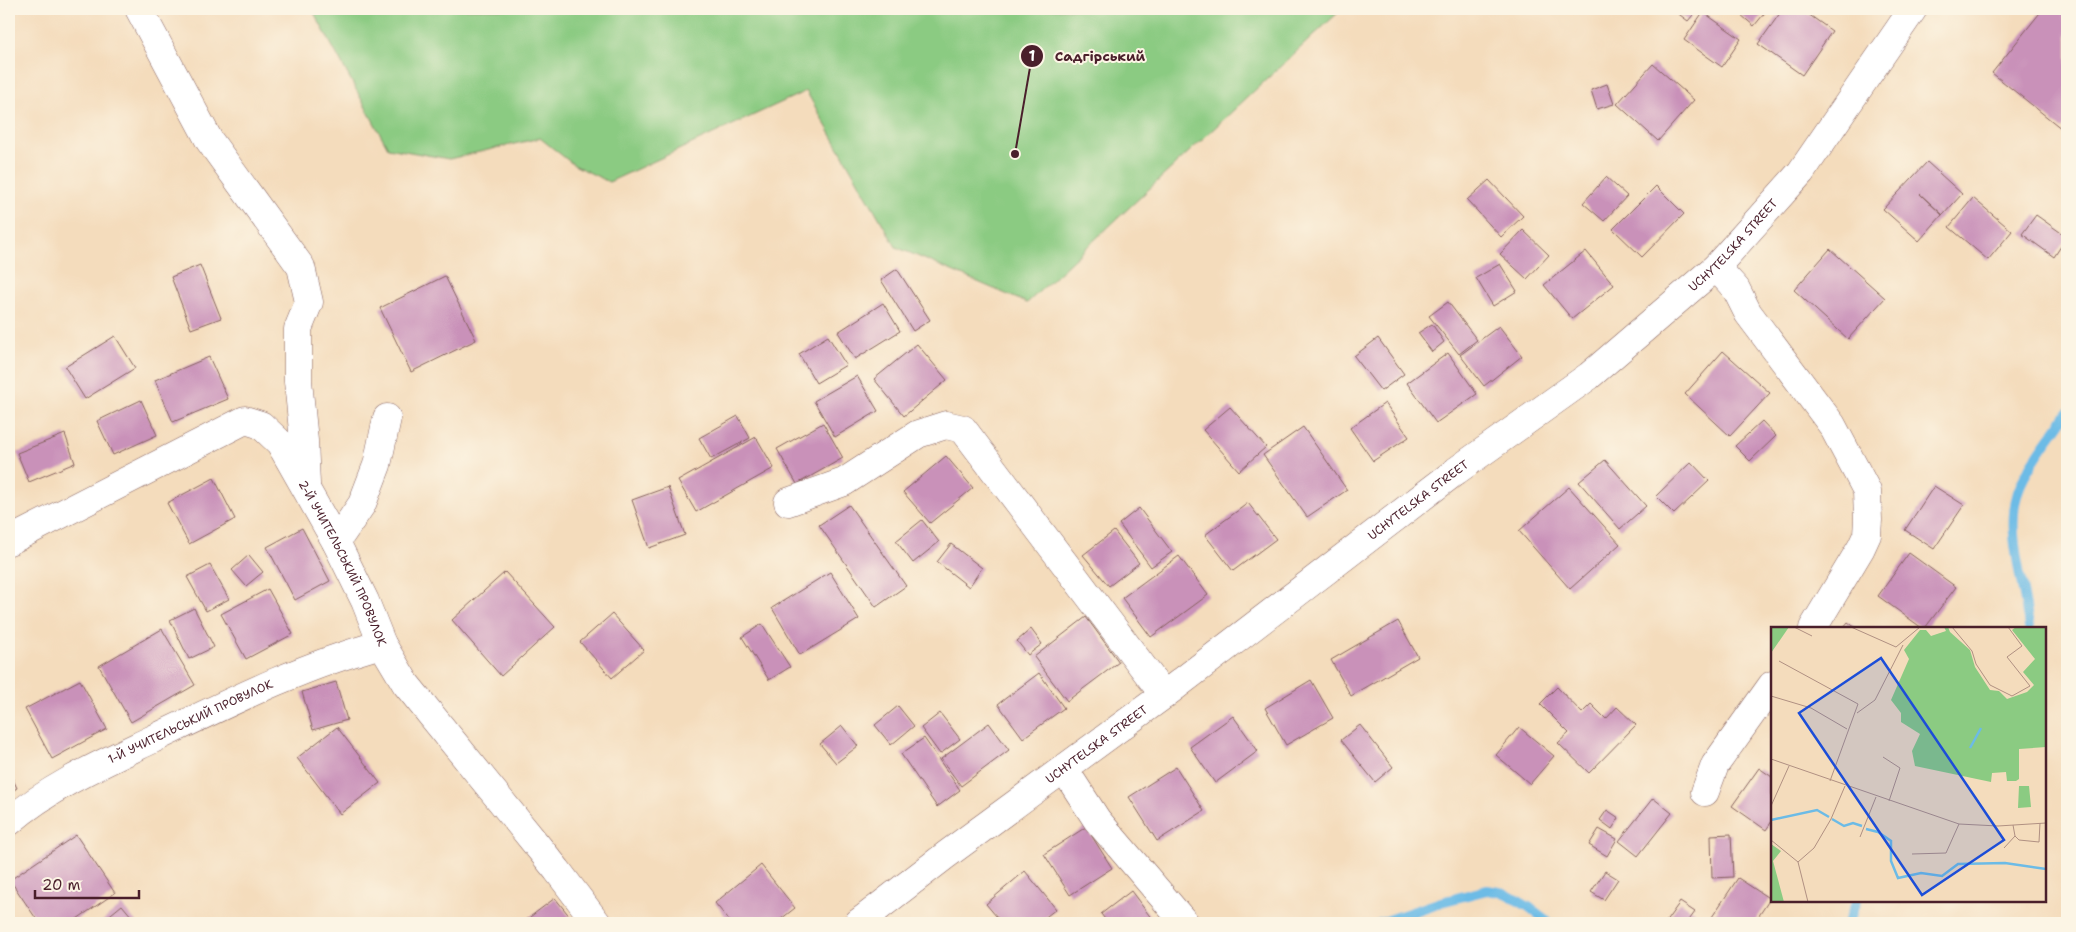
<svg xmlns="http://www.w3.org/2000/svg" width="2076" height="932" viewBox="0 0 2076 932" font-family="'Shantell Sans',sans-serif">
<rect width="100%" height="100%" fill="#fcf5e5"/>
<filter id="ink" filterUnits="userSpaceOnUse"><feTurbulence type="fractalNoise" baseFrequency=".02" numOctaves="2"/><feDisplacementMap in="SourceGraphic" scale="10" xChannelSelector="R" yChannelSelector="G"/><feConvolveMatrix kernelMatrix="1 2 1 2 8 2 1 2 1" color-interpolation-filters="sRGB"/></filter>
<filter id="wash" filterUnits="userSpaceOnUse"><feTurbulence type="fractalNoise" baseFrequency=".0096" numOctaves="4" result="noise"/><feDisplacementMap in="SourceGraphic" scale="20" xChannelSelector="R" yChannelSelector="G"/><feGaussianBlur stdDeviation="1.12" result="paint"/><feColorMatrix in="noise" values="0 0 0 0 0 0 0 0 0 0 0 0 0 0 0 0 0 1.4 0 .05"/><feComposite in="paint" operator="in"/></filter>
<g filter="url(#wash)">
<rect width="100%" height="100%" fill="#f4dcbc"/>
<!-- green -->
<path fill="#8bcb82" stroke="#6a7556" d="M312 9H1342L1027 303 896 247 806 91 609 182 574 165 540 138 449 159 388 148Z"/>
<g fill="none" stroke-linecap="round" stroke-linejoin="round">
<!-- stream -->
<g stroke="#6cbbe6" stroke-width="10">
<path d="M2029 628C2025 584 2002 526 2021 484 2032 459 2052 436 2067 413"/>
<path d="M1380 923 1441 902 1487 890 1504 893 1529 907 1550 923"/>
<path d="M1848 923 1857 901"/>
</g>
</g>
<g id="blocks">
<!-- building -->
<g fill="#c991b9">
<path d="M1672 9H1698L1688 21Z"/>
<path d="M1734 9H1768L1754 26Z"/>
<path d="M1783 9H1801L1832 31 1802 75 1758 44Z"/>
<path d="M2043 9H2063L2067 12V123L2062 129 1992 73Z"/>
<path d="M1703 12 1741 39 1722 67 1684 40Z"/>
<path d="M1653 64 1694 100 1658 141 1617 104Z"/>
<path d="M1607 84 1614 104 1597 109 1591 90Z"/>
<path d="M1927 162 1962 194 1943 215 1920 194 1942 215 1919 241 1883 209Z"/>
<path d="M1606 177 1627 196 1604 221 1583 203Z"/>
<path d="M1489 180 1523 216 1501 237 1467 200Z"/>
<path d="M1656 186 1684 214 1642 257 1613 229Z"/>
<path d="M1973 198 2012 231 1988 260 1949 227Z"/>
<path d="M2036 215 2067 237 2054 257 2022 234Z"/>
<path d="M1523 230 1549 255 1527 279 1500 254Z"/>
<path d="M1830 249 1885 298 1848 339 1794 290Z"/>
<path d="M1586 251 1614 285 1572 319 1544 285Z"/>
<path d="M1500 264 1517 291 1493 306 1476 278Z"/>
<path d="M200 265 221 318 191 329 171 277Z"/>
<path d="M897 269 930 320 913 331 881 280Z"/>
<path d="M445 276 476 340 411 372 380 308Z"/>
<path d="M1448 302 1477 340 1459 354 1429 316Z"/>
<path d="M883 303 900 331 855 359 838 332Z"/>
<path d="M1432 324 1444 342 1432 352 1418 333Z"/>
<path d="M1499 326 1522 356 1484 386 1460 355Z"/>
<path d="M115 336 135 368 85 399 65 367Z"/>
<path d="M828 336 846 365 816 383 799 354Z"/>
<path d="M1378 338 1404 374 1381 391 1354 356Z"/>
<path d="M917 344 947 380 904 416 874 379Z"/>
<path d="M1723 351 1770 393 1730 436 1685 394Z"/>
<path d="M1448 353 1477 394 1436 423 1407 383Z"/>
<path d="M209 357 228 399 173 422 155 380Z"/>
<path d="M857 376 878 411 835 437 814 401Z"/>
<path d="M141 400 157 435 113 455 97 421Z"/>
<path d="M1385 403 1409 437 1373 461 1350 428Z"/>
<path d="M1230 407 1266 447 1239 471 1203 430Z"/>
<path d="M738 416 750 438 711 459 699 438Z"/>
<path d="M1762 421 1776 436 1750 461 1735 446Z"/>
<path d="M823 423 843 458 797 484 777 449Z"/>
<path d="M1303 427 1347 490 1307 517 1263 455Z"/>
<path d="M65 434 75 463 29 482 17 453Z"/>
<path d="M756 437 774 468 696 512 678 481Z"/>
<path d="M946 456 973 488 930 523 903 492Z"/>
<path d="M1605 460 1646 506 1620 529 1579 482Z"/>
<path d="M1691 462 1709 481 1674 514 1656 496Z"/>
<path d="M214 478 235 519 189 544 167 503Z"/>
<path d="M1934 486 1964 505 1934 549 1905 530Z"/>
<path d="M668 487 685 535 649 548 632 500Z"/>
<path d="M1569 487 1620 544 1570 589 1519 531Z"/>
<path d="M1248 503 1276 539 1233 571 1205 535Z"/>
<path d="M849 505 906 586 876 607 819 525Z"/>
<path d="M1139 508 1172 552 1151 567 1119 524Z"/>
<path d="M922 520 939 542 913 563 896 541Z"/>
<path d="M302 528 330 581 295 600 267 547Z"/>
<path d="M1114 531 1139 563 1109 586 1083 555Z"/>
<path d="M951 544 982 568 969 587 937 562Z"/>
<path d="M1909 553 1956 587 1925 628H1922L1878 596Z"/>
<path d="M249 555 263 572 246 586 232 570Z"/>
<path d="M1179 556 1208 595 1151 637 1122 598Z"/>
<path d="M210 565 229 599 206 611 187 577Z"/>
<path d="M505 572 555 627 501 676 452 620Z"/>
<path d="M830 572 859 619 800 655 772 608Z"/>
<path d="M268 589 293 634 246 659 221 614Z"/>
<path d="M194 608 214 647 189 659 170 620Z"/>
<path d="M612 614 644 650 612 678 580 642Z"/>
<path d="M1086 617 1119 662 1067 701 1034 657Z"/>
<path d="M1398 621 1418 657 1351 696 1331 660Z"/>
<path d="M1848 622 1856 628H1843Z"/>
<path d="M762 624 790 667 769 680 742 637Z"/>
<path d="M162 629 195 685 131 722 99 666Z"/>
<path d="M1031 629 1042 644 1028 655 1017 641Z"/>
<path d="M1039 673 1064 708 1023 738 998 704Z"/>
<path d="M80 680 107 729 52 759 25 709Z"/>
<path d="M1311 680 1333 718 1286 745 1265 708Z"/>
<path d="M336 682 347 720 313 730 302 692Z"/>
<path d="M1557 687 1582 713 1591 704 1606 719 1617 707 1636 725 1589 773 1558 743 1569 733 1540 704Z"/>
<path d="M898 706 914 726 891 745 875 725Z"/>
<path d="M940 713 960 739 940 754 921 728Z"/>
<path d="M1233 716 1258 751 1215 783 1190 747Z"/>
<path d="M989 723 1009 750 961 786 941 759Z"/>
<path d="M1360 725 1393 767 1375 782 1341 740Z"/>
<path d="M842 726 858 746 836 763 820 744Z"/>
<path d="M337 727 380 783 340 814 297 758Z"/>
<path d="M1519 727 1554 756 1530 784 1496 755Z"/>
<path d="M924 738 960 790 937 807 901 754Z"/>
<path d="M1176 767 1204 811 1157 841 1129 797Z"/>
<path d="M1759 768 1772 777V821L1766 830 1732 806Z"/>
<path d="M9 771 17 788 9 793Z"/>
<path d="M1653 798 1672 813 1638 856 1619 841Z"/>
<path d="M1607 810 1619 818 1612 829 1600 820Z"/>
<path d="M1086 827 1112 868 1070 895 1044 854Z"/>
<path d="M1599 829 1617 839 1607 856 1589 845Z"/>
<path d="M1731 834 1733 877 1712 878 1711 835Z"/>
<path d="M76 835 115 893 71 923H39L10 880Z"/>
<path d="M761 865 795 908 776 923H731L715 903Z"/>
<path d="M1025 871 1056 909 1038 923H1002L986 904Z"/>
<path d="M1605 871 1618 879 1604 900 1591 892Z"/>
<path d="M1738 878 1770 899 1754 923H1708Z"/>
<path d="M1131 891 1155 923H1108L1101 914Z"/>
<path d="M555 898 575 923H522Z"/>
<path d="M1680 902 1695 912 1687 923H1665Z"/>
<path d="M122 905 137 923H100Z"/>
</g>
</g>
</g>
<g filter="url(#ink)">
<use href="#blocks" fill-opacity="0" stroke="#86615e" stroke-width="1"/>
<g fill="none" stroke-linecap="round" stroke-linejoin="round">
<!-- minor casing -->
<g stroke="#86615e" stroke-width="29">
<g id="minor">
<path d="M139 9 209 140 301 267 309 302 298 329V381L304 441 306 484"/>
<path d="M1716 267 1736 289 1748 313 1832 425 1867 491 1868 520 1867 535 1861 548 1813 628"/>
<path d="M788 502 844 482 918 434 946 425 963 429 1164 695"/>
<path id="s1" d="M9 541 245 420 261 425 280 443 336 542 365 601 382 644 406 684 557 870 597 923"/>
<path d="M336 542 362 504 377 465 387 418"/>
<path d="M1064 769 1097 820 1185 923"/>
<path d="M1705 792 1715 765 1772 685"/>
<path id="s2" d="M9 822C49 787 103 763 151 740 226 704 301 666 382 644"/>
</g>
</g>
<!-- major casing -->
<g stroke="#86615e" stroke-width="29">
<g id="major">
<path id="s3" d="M858 923 946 855 1164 695 1456 471 1589 376 1716 267 1801 172 1913 9"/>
</g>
</g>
<!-- minor -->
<use href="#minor" stroke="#fff" stroke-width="28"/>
<!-- major -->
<use href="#major" stroke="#fff" stroke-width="28"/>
</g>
</g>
<g text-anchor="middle" stroke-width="4" stroke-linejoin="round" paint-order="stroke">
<!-- street labels -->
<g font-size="12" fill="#4a1f2b" stroke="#fcf5e5">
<text dy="4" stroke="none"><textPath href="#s3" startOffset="1108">UCHYTELSKA STREET</textPath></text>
<text dy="4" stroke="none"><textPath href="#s3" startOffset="702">UCHYTELSKA STREET</textPath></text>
<text dy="4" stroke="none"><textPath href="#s1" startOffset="444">2-Й УЧИТЕЛЬСЬКИЙ ПРОВУЛОК</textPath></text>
<text dy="4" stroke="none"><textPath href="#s2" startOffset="208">1-Й УЧИТЕЛЬСЬКИЙ ПРОВУЛОК</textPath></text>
<text dy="4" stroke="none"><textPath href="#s3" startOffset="298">UCHYTELSKA STREET</textPath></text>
</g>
</g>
<!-- overview -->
<g transform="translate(1771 627)">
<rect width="275" height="275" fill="#f4dcbc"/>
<path d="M0 0H18L0 26ZM173 0H177L179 5 199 23 204 40 219 63 228 64 236 72 256 65 263 58 252 45 264 32 241 3 245 0H275V120L248 122V152L245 154H236L235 145 221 146 220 155 144 139 141 124 149 107 130 95V86L120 73 138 32 133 23 149 3H155L160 9 175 4ZM248 159H258L260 180 247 181ZM0 217 10 224 2 234 13 275H0Z" fill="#8bcb82"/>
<path fill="none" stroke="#6cbbe6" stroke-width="2.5" d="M199 121 210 101M61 192 73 199 82 196 91 199M0 193 46 183 58 190M95 202 107 205 120 214V234L127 251 150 246 171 249 187 237 234 236 275 242"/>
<path fill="none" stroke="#b09082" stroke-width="1" d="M23 0 41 9M80 0 125 20 149 0M181 0 201 24 205 37 219 58 241 69 259 59 236 30 251 19 237 0M8 34 87 77 59 154M0 69 40 81 76 102M86 86 104 73 132 18M112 130 129 141 118 174M0 132 188 197 227 199 275 196M0 179 18 139M244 209 248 213 268 215 269 196M89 210 105 170M0 213 27 235 37 275M233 221 244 209 242 198M141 227 175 226 188 197M27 235 43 221 60 192 74 159"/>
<path fill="#1d4ed8" fill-opacity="0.15" stroke="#1d4ed8" stroke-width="2.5" d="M110 31 233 213 151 268 28 86Z"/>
<rect width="275" height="275" fill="none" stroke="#4a1f2b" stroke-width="2.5"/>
</g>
<!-- callouts -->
<path fill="none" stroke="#4a1f2b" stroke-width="2" d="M1015 154L1032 56"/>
<g fill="#4a1f2b" stroke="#fcf5e5" stroke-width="2">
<circle cx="1015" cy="154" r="5"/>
<circle cx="1032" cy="56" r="12"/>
</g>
<g font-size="15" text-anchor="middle" font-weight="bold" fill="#fff">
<text x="1032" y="61">1</text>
</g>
<g font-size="14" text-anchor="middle" font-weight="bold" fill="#4a1f2b" stroke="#fcf5e5" stroke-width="4" stroke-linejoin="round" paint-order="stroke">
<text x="1100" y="61">Садгірський</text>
</g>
<!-- margin -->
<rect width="2076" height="932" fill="none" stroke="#fcf5e5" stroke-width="30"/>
<!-- scale -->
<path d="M35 890v8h104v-8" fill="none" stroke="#4a1f2b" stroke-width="2.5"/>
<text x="42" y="890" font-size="15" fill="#4a1f2b" stroke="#fcf5e5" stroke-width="4" paint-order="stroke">20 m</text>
</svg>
